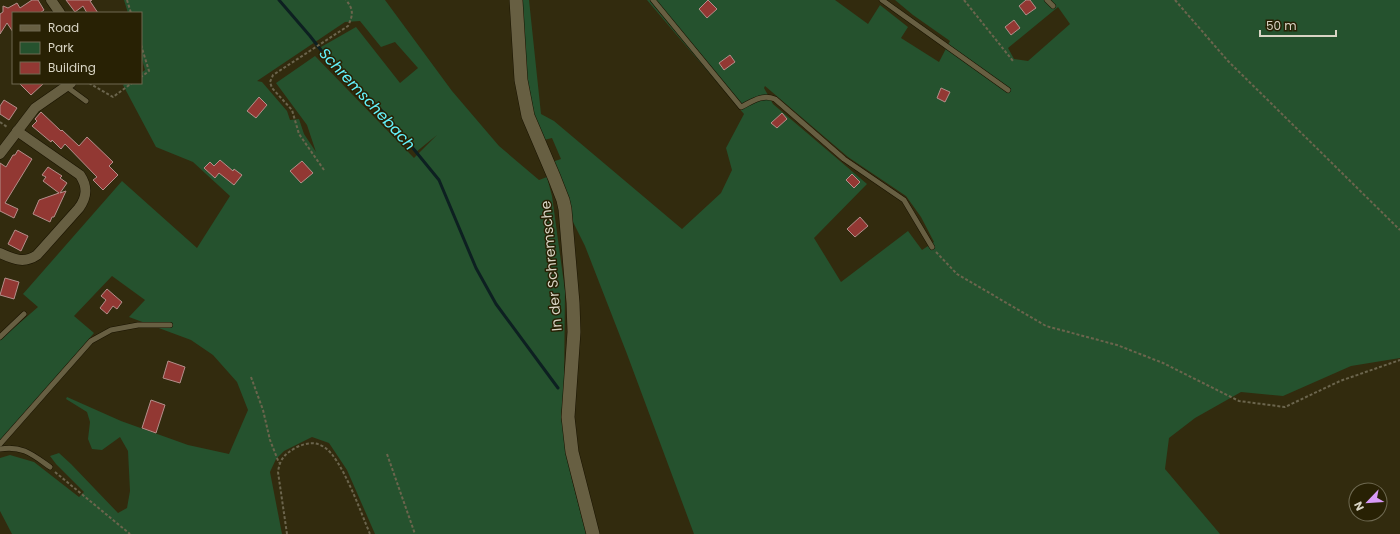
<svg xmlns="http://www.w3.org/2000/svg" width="1400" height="534" viewBox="0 0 1400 534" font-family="Poppins,sans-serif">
<rect width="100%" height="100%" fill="#322b0e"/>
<!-- green -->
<g fill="#25522e" fill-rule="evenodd">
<path d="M124 0H385L452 91 499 146 539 180 547 177 552 196 565 291 564 388 561 417 572 480 586 534H375L347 470 329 443 312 437 284 451 276 459 270 472 282 534H12L0 511V458L10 455 34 462 79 497 84 492 56 464 50 456 59 453 71 464 118 513 127 508 130 491 128 451 120 437 102 450 92 449 88 439 90 422 87 412 66 399 67 397 121 421 188 445 229 454 248 410 237 382 213 355 191 340 129 317 145 300 112 276 74 316 94 333 0 441V340L38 307 23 294 122 181 197 248 230 196 193 162 156 147 123 85 126 83H141V73L145 70 141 56V13H128ZM360 21 381 47 395 42 418 68 400 83 356 27 321 47 324 54 385 114 416 152 437 135 414 158 315 56 276 83 307 125 316 152 304 134 299 119 290 120 287 111 262 82 257 81 345 22Z"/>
<path d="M520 0H529L541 114 554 121 682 229 721 193 732 170 726 148 744 114 647 0H835L868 24 880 5 908 27 901 38 939 62 950 41 913 15 895 0H1400V358L1351 366 1283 396 1241 392 1195 418 1169 438 1165 469 1220 534H694L627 354 585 246 570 216 552 162 561 159 552 138 544 140 533 116 528 93ZM1058 7 1070 24 1028 61 1014 59 1008 48ZM765 86 848 157 906 196 921 217 934 242 922 250 908 231 841 282 814 238 867 184 773 104 764 88Z"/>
</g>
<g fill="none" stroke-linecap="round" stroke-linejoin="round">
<!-- stream -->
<path stroke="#0d2021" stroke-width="3" d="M279 0 310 36 324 54 385 114 439 180 476 268 496 304 558 388"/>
</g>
<!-- building -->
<g fill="#923833" stroke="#b48f8b">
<path d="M32 0H38L44 10 40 13H13V32L7 23 0 34V14L3 12V6L8 8 17 3 20 8Z"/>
<path d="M66 0H92L90 1 98 13H87L83 6 75 12Z"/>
<path d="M708 0 717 9 707 18 699 9Z"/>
<path d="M1026 0H1030L1036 8 1026 15 1019 6Z"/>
<path d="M1014 20 1020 28 1011 35 1005 27Z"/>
<path d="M730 55 735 62 724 70 719 63Z"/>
<path d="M19 83H44L31 95Z"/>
<path d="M941 88 950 92 945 102 937 98Z"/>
<path d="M259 97 267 105 256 118 247 111Z"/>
<path d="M4 100 17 108 9 120 0 114V106Z"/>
<path d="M41 112 61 131 62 130 79 146 87 137 113 162 109 166 118 175 103 190 93 180 97 177 65 144 61 149 52 140 51 142 32 126 37 121 35 119Z"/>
<path d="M782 113 787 119 777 128 771 123Z"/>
<path d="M18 150 32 159 5 203 18 209 14 218 0 211V163L6 167 13 155H15Z"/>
<path d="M220 160 233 171 234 169 242 175 234 185 219 173 215 178 204 168 210 162 214 166Z"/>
<path d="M302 161 313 173 301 183 290 171Z"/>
<path d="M48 167 62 176 60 178 67 183 60 193 66 191 54 217H52L50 222 33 214 39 200 59 193 43 181 46 177 42 175Z"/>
<path d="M852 174 860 182 854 188 846 180Z"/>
<path d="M860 217 868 226 855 237 847 229Z"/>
<path d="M15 230 28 236 21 251 8 244Z"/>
<path d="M5 278 19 282 14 299 0 295Z"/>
<path d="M107 289 122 302 117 309 113 306 107 314 100 308 106 300 101 296Z"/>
<path d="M168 361 185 367 180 383 163 378Z"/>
<path d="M151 400 165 405 156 433 142 428Z"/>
</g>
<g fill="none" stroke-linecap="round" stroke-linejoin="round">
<!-- service casing -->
<g stroke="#191300" stroke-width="6">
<g id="service">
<path d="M653 0 741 107C753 101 762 94 775 99L844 159 904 200 932 247"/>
<path d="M882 0 1008 90"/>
<path d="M1047 0 1053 6"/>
<path d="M67 87 86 101"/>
<path d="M0 337 24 314"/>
<path d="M0 444 91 341 111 330 138 325H170"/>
<path d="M0 449C22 445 33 455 50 467"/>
</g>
</g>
<!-- minor casing -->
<g stroke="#191300" stroke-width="11">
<g id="minor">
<path d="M51 0 60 13"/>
<path d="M0 154 35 108 71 83"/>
<path d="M0 253C13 259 24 264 37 255L79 208C87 197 88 187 80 175L17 131"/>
</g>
</g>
<!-- tertiary casing -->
<g stroke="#191300" stroke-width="14">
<path id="tertiary" d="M516 0 521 80 528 116 554 177 563 200 565 209 573 303 574 332 568 417 572 452 593 534"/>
</g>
<!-- path -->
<g stroke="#6b654d" stroke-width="2" stroke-dasharray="3 2" stroke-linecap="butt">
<path d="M127 0 131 13"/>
<path d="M964 0 1013 61"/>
<path d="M1175 0 1228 61 1400 230"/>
<path d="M141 45 149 71 141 77"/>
<path d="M89 83 113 97 132 83"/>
<path d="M0 122 7 127"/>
<path d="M324 170 299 134 292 110 272 88 270 82 273 75 348 26C353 15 354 10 346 0"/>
<path d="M936 252 957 274 1046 326 1117 345 1163 363 1239 401 1285 407 1340 381 1400 360"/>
<path d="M251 377 263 410 270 440 279 463"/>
<path d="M387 454 415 534"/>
<path d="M55 472 130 534"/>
<path d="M287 534 278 472C280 458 285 454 297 447 306 443 315 441 324 447 342 458 361 513 370 534"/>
</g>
<!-- service -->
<use href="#service" stroke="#675f42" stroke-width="5"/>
<!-- minor -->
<use href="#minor" stroke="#675f42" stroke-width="10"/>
<!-- tertiary -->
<use href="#tertiary" stroke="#675f42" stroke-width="13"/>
</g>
<g text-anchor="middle" stroke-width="3" stroke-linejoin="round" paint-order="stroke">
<!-- street labels -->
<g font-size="14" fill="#d8d4c4" stroke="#282104">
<text transform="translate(551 266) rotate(-95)" y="5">In der Schremsche</text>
</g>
<!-- water labels -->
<g font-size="15" font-style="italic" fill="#64f3fd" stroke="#282104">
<text transform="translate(367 99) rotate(47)" y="5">Schremschebach</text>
</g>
</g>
<!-- legend -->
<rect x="12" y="12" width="130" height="72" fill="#282104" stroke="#6e6951"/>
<rect x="20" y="25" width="20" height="6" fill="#675f42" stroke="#6e6951"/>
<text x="48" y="32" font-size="12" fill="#d8d4c4">Road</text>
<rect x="20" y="42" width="20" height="12" fill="#25522e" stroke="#6e6951"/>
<text x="48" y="52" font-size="12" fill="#d8d4c4">Park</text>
<rect x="20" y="62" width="20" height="12" fill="#923833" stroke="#6e6951"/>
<text x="48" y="72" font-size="12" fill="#d8d4c4">Building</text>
<!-- north arrow -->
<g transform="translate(1368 502) rotate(245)"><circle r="19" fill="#282104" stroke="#6e6951"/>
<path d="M0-3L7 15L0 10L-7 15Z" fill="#d99af7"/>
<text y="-6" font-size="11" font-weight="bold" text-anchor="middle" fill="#d8d4c4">N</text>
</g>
<!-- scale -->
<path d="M1260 30v6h76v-6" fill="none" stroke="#d8d4c4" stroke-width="2"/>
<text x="1266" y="30" font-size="12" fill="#d8d4c4" stroke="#282104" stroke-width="3" paint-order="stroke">50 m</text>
</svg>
